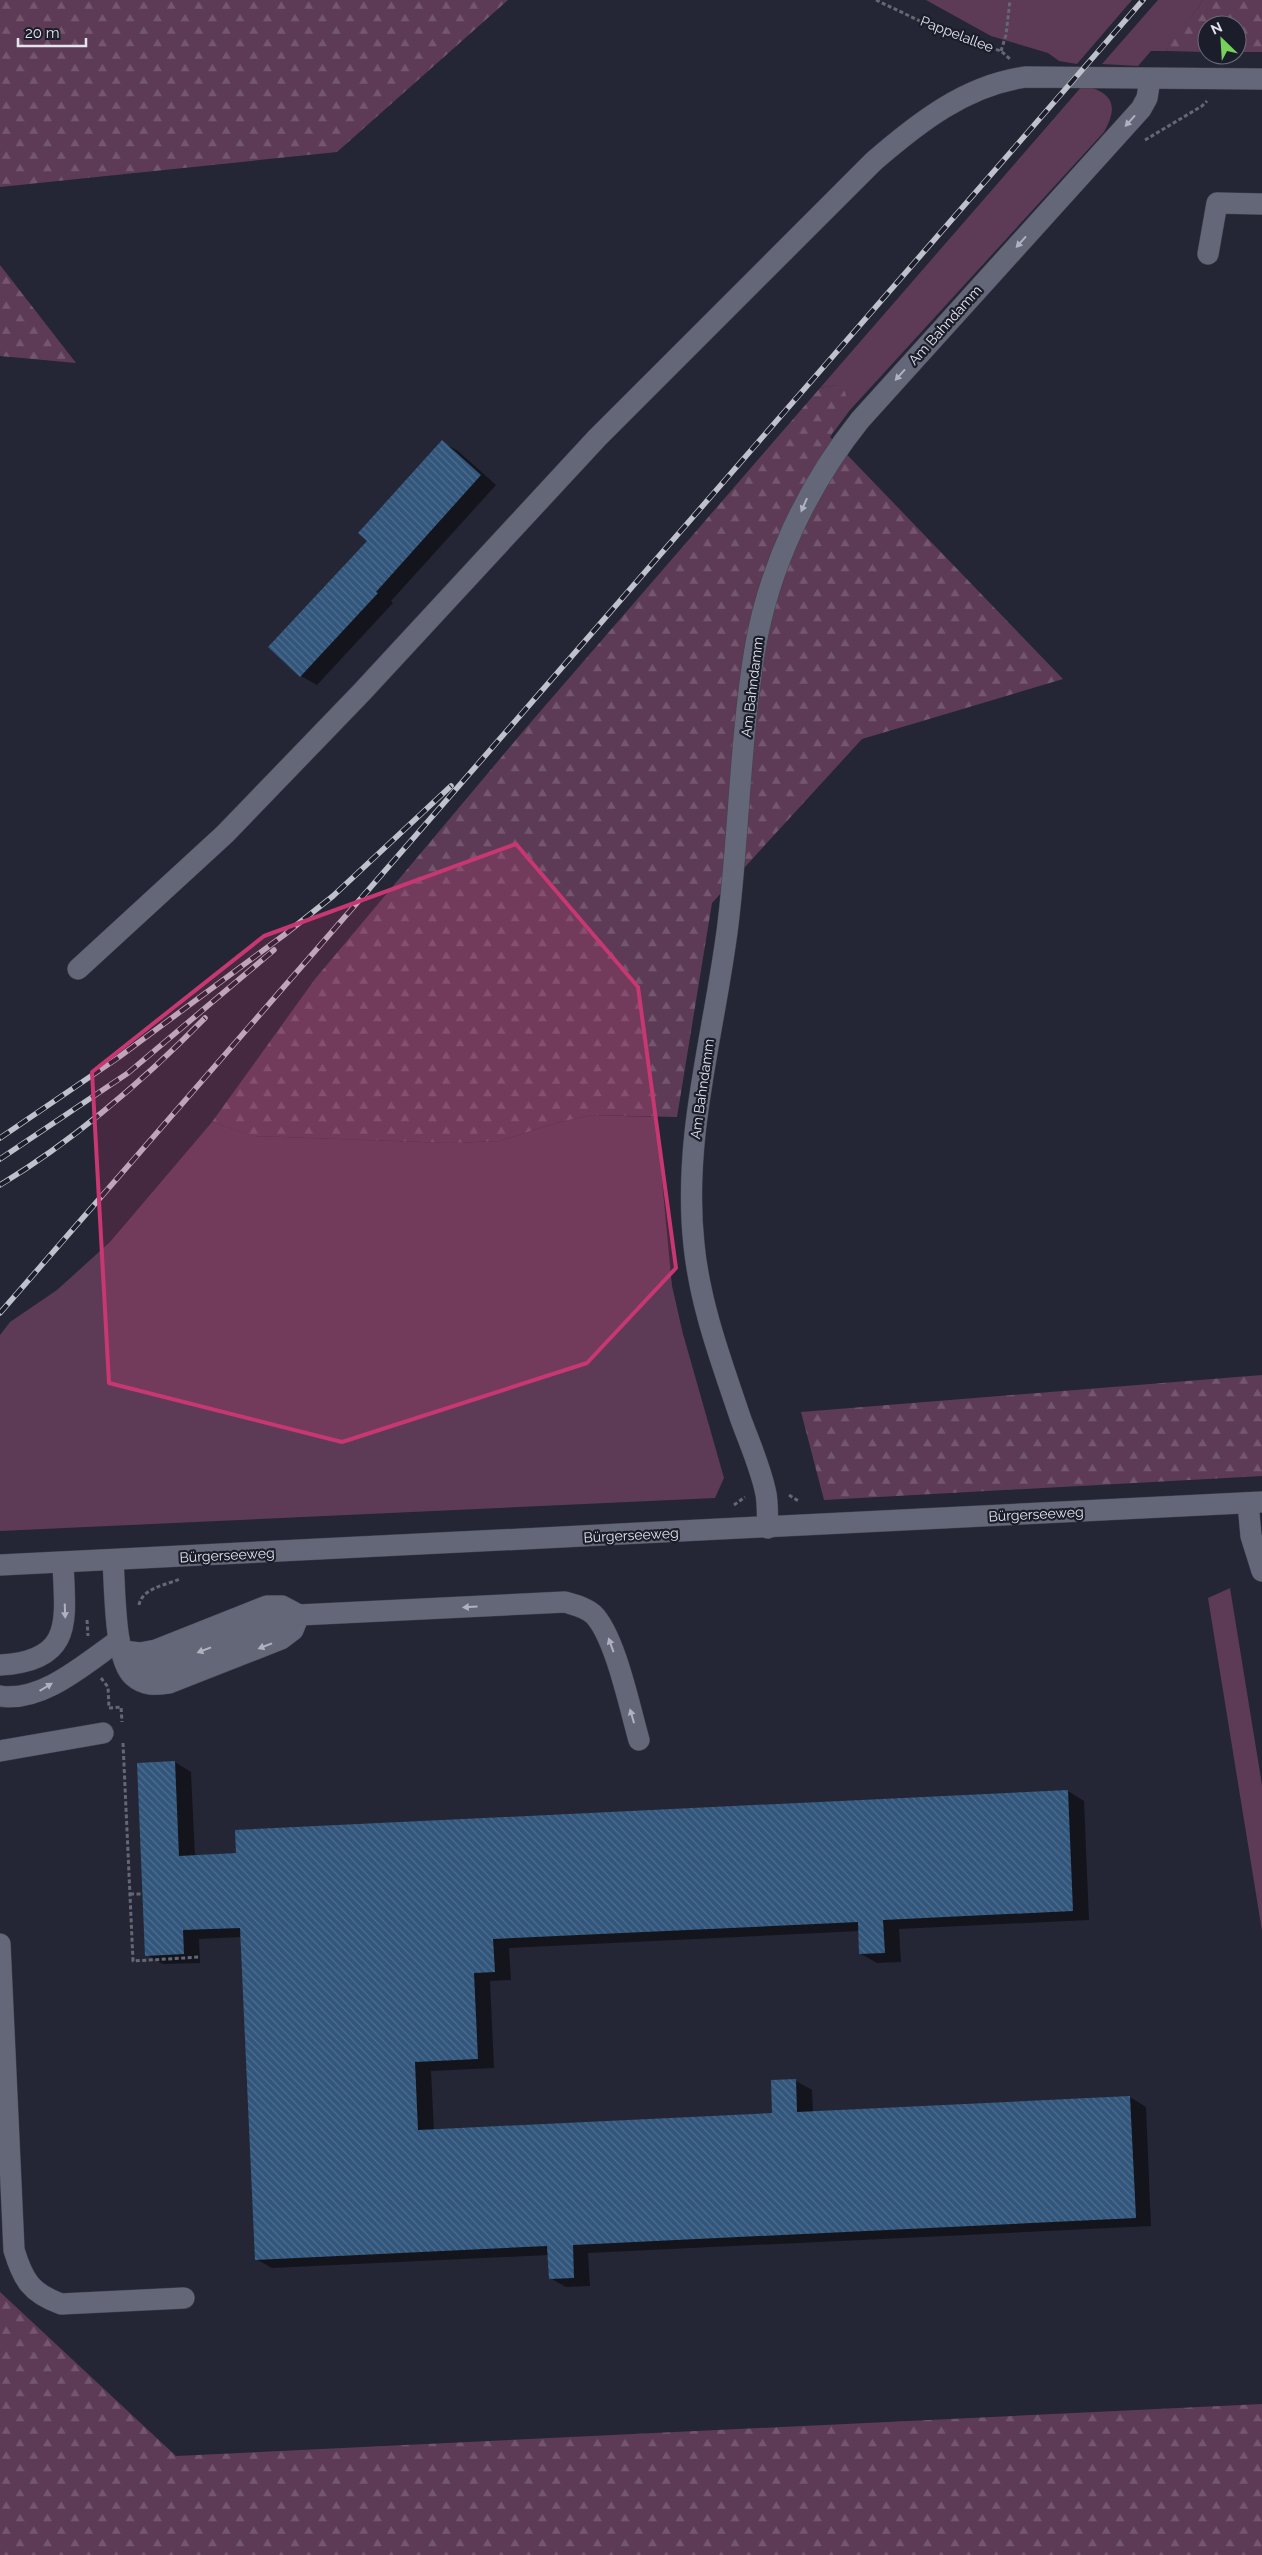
<svg xmlns="http://www.w3.org/2000/svg" width="1262" height="2555" viewBox="0 0 1262 2555" font-family="Raleway,sans-serif">
<defs>
<pattern id="forest-firs" width="22" height="20" patternUnits="userSpaceOnUse" patternTransform="scale(1.25)"><rect width="22" height="20" fill="#5d3b56"/><path d="M5 1l3.5 6h-7zM16 11l3.5 6h-7z" fill="#74576f"/></pattern>
<pattern id="building-back-hatch" width="6" height="6" patternUnits="userSpaceOnUse" patternTransform="scale(1.25)"><rect width="6" height="6" fill="#32567b"/><path d="M-1 5l2 2M0 0l6 6M5-1l2 2" fill="none" stroke="#4f6e8e"/></pattern>
</defs>
<rect width="100%" height="100%" fill="#242635"/>
<!-- green -->
<g fill="#5d3b56">
<path d="M926 0H1132L1077 64 1059 61 1048 53 991 36Z"/>
<path d="M1158 0H1203C1193 20 1172 27 1167 51H1151L1138 66 1102 64Z"/>
<path d="M1083 85C1113 93 1119 105 1104 132L850 410 830 437 837 385 820 388Z"/>
<path d="M591 1115 656 1117 672 1286 683 1334 724 1478 715 1498 0 1531V1335L10 1322 57 1290 110 1242 212 1122 253 1136 450 1143 499 1141 556 1123Z"/>
<path d="M1230 1588 1262 1785V1931L1208 1598Z"/>
</g>
<!-- forest -->
<g fill="url(#forest-firs)">
<path d="M0 0H508L337 152 0 187Z"/>
<path d="M1203 0H1262V52H1237V25H1207V52L1167 51C1171 27 1193 20 1203 0Z"/>
<path d="M0 265 76 363 0 356Z"/>
<path d="M837 385 845 392 848 402 830 437 1063 679 862 739 712 903 677 1117 591 1115 556 1123 499 1141 450 1143 252 1136 212 1122 315 979 525 729 820 388Z"/>
<path d="M1262 1375V1476L824 1500 801 1412Z"/>
<path d="M0 2292 176 2456 1262 2404V2555H0Z"/>
</g>
<!-- shadow -->
<g fill="#0007">
<path d="M442 442 458 451 496 485 391 601 393 603 317 685 301 676 368 541Z"/>
<path d="M175 1762 191 1772 195 1856 1068 1791 1084 1801 1089 1920 899 1929 901 1962 877 1963 861 1954 860 1931 509 1948 511 1980 490 1981 494 2068 431 2071 434 2131 774 2115 796 2081 812 2090 813 2113 1130 2097 1146 2107 1151 2226 588 2253 590 2286 566 2287 550 2278 549 2255 272 2268 256 2259 241 1937 199 1939 200 1963 163 1964 147 1955Z"/>
</g>
<!-- building -->
<g fill="url(#building-back-hatch)">
<path d="M442 440 481 475 376 592 378 593 300 677 268 647 367 541 358 533Z"/>
<path d="M175 1761 179 1856 236 1853 235 1830 1068 1790 1073 1911 883 1920 885 1953 859 1954 858 1922 493 1939 495 1972 474 1973 478 2059 415 2062 418 2130 772 2113 771 2080 796 2079 797 2112 1130 2096 1136 2218 573 2245 574 2278 549 2279 547 2246 255 2260 240 1928 183 1930 184 1954 145 1956 137 1763Z"/>
</g>
<g fill="none" stroke-linecap="round" stroke-linejoin="round">
<!-- minor casing -->
<g stroke="#41424e" stroke-width="22">
<g id="minor">
<path d="M1208 254 1217 203 1262 204"/>
<path d="M78 969 225 834 361 693 597 438 874 161C918 123 966 85 1026 77L1262 79"/>
<path d="M1248 1503 1251 1536 1262 1571"/>
<path d="M768 1528C767 1517 768 1505 766 1494 761 1468 749 1442 740 1417 721 1360 700 1305 694 1245 682 1136 715 1031 728 924 739 833 740 740 755 649 769 566 808 485 860 420L1141 109 1147 98 1150 79"/>
<path d="M113 1560C115 1586 114 1659 133 1676 144 1686 156 1685 169 1683L281 1639 293 1630 299 1615"/>
<path d="M0 1565 1262 1502"/>
<path d="M123 1651C135 1665 144 1670 162 1667L299 1615 565 1602C575 1605 585 1607 593 1614 615 1635 630 1709 639 1740"/>
<path d="M123 1651 140 1653 156 1650 267 1606H282L299 1615"/>
<path d="M0 1665C75 1661 65 1619 63 1563"/>
<path d="M0 1696C42 1703 86 1663 119 1640"/>
<path d="M0 1751 103 1733"/>
<path d="M0 1944 14 2250C23 2280 31 2293 61 2304L184 2298"/>
</g>
</g>
<!-- path -->
<g stroke="#656774" stroke-width="3" stroke-dasharray="4 2.5" stroke-linecap="butt">
<path d="M876 0 943 32 1001 51 1010 59"/>
<path d="M1001 51 1006 35 1010 0"/>
<path d="M1145 140 1202 106 1207 101"/>
<path d="M789 1495 800 1502"/>
<path d="M734 1505 745 1497"/>
<path d="M139 1605C142 1588 166 1585 180 1579"/>
<path d="M87 1620 88 1636"/>
<path d="M101 1678 108 1687 109 1708 121 1707 122 1722"/>
<path d="M123 1743 133 1961 200 1957"/>
<path d="M130 1894H143"/>
</g>
<!-- minor -->
<use href="#minor" stroke="#646778" stroke-width="21"/>
<!-- rail casing -->
<g stroke="#bfc1cc" stroke-width="5.5">
<g id="rail">
<path d="M0 1138 119 1057 284 935 333 896 451 786"/>
<path d="M0 1159 128 1073 274 950"/>
<path d="M0 1185C76 1139 143 1081 205 1018"/>
<path d="M0 1313 1143 0"/>
</g>
</g>
<!-- rail -->
<use href="#rail" stroke="#1b1d2a" stroke-width="4" stroke-dasharray="11" stroke-linecap="butt"/>
</g>
<!-- one-way arrows -->
<defs><path id="oneway-solid" d="M-6-.8H1V-3.2L6.5 0L1 3.2V.8H-6Z" transform="scale(1.25)"/></defs>
<g fill="#b0b2bf">
<use href="#oneway-solid" transform="translate(1130 121) rotate(132)"/>
<use href="#oneway-solid" transform="translate(1021 242) rotate(132)"/>
<use href="#oneway-solid" transform="translate(900 375) rotate(132)"/>
<use href="#oneway-solid" transform="translate(804 505) rotate(114)"/>
<use href="#oneway-solid" transform="translate(470 1607) rotate(177)"/>
<use href="#oneway-solid" transform="translate(65 1611) rotate(88)"/>
<use href="#oneway-solid" transform="translate(611 1645) rotate(-110)"/>
<use href="#oneway-solid" transform="translate(265 1646) rotate(159)"/>
<use href="#oneway-solid" transform="translate(204 1650) rotate(159)"/>
<use href="#oneway-solid" transform="translate(46 1687) rotate(-31)"/>
<use href="#oneway-solid" transform="translate(632 1716) rotate(-106)"/>
</g>
<!-- marked area -->
<path fill="#c73771" fill-opacity="0.2" stroke="#c73771" stroke-width="4" stroke-linejoin="round" d="M516 844 638 987 676 1268 587 1363 342 1442 109 1383 92 1072 264 936Z"/>
<g text-anchor="middle" stroke-width="4.5" stroke-linejoin="round" paint-order="stroke">
<!-- street labels -->
<g font-size="14" fill="#e2e4ee" stroke="#1b1d2a">
<text transform="translate(957 34) rotate(21)" y="5">Pappelallee</text>
<text transform="translate(945 325) rotate(-48)" y="5">Am Bahndamm</text>
<text transform="translate(752 687) rotate(-83)" y="5">Am Bahndamm</text>
<text transform="translate(702 1089) rotate(-82)" y="5">Am Bahndamm</text>
<text transform="translate(1036 1514) rotate(-3)" y="5">Bürgerseeweg</text>
<text transform="translate(631 1535) rotate(-3)" y="5">Bürgerseeweg</text>
<text transform="translate(227 1555) rotate(-3)" y="5">Bürgerseeweg</text>
</g>
</g>
<!-- north arrow -->
<g transform="translate(1222 40) rotate(335)"><circle r="24" fill="#1b1d2a" stroke="#6b6d78"/>
<path d="M0-4L9 19L0 12L-9 19Z" fill="#76d25a"/>
<text y="-8" font-size="14" font-weight="bold" text-anchor="middle" fill="#e2e4ee">N</text>
</g>
<!-- scale -->
<path d="M18 38v8h68v-8" fill="none" stroke="#e2e4ee" stroke-width="2.5"/>
<text x="25" y="38" font-size="15" fill="#e2e4ee" stroke="#1b1d2a" stroke-width="4" paint-order="stroke">20 m</text>
</svg>
